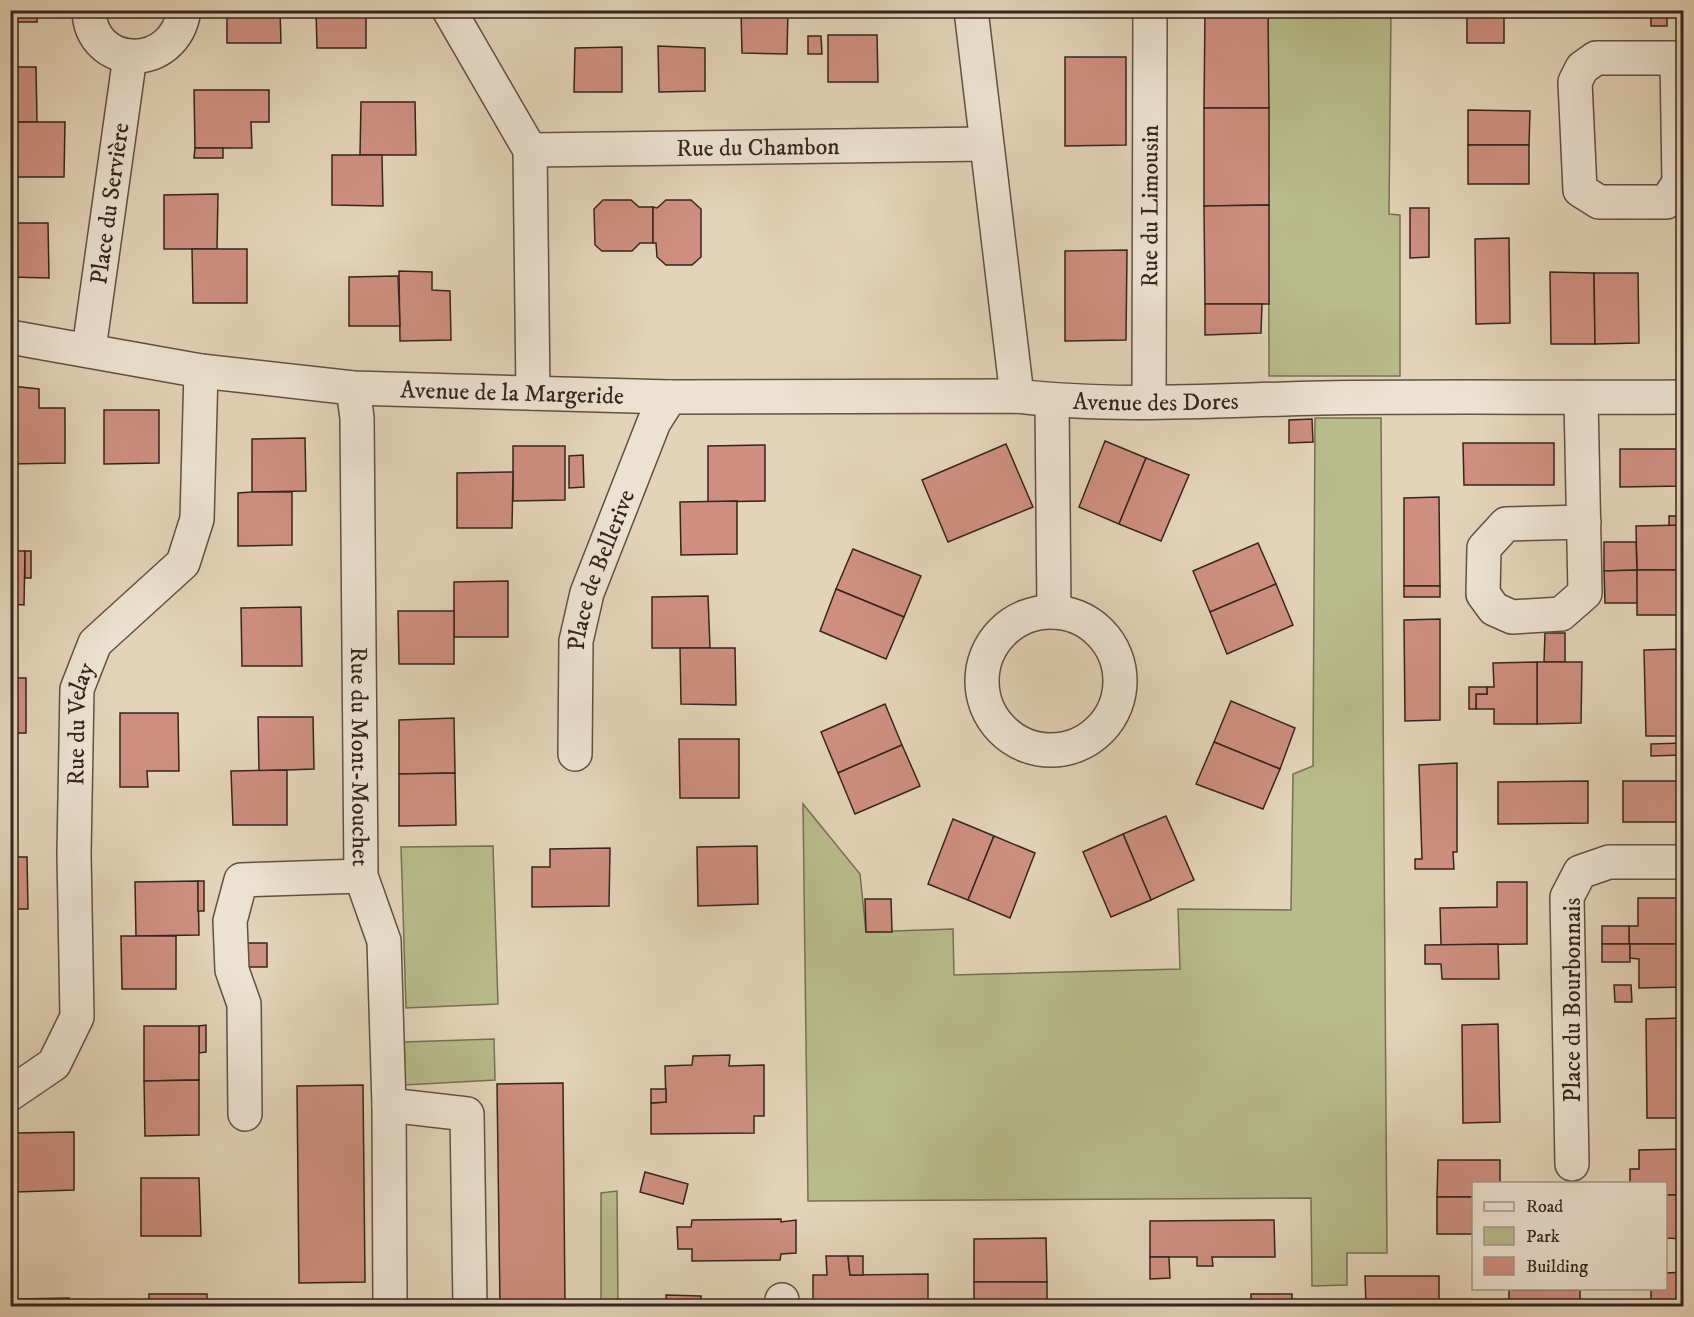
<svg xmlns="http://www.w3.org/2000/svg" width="1694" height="1317" viewBox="0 0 1694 1317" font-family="'IM FELL DW Pica',serif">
<rect width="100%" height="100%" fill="#e3d3b8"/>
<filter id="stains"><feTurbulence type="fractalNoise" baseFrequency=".00333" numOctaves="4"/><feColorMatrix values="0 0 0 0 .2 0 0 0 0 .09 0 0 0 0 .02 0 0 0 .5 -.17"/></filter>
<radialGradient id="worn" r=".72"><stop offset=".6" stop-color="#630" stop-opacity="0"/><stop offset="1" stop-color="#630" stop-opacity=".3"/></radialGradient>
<!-- green -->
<g fill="#b8bb8b" stroke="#787054" stroke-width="1.5">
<path d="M1268 11H1391L1389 214 1400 215V376H1269Z"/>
<path d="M1315 418H1381L1387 1253H1347V1285L1312 1286 1311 1198 808 1201 803 804 860 874 866 932 953 929 954 975 1180 969 1178 909 1291 910 1293 774 1313 766Z"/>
<path d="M493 846 498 1004 406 1008 401 847Z"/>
<path d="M494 1039 495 1080 404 1085V1042Z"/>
<path d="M617 1191 618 1306H601V1193Z"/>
</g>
<!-- building -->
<g fill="#ce8f81" stroke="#37251d" stroke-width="1.5">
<rect x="10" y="10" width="27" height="12"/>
<path d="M227 10H280L281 43H227Z"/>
<path d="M316 10H366V48H317Z"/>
<path d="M741 10H788L787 54 742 53Z"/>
<path d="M1205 10H1268L1269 108H1204Z"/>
<rect x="1467" y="10" width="37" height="33"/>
<rect x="1651" y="10" width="16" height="16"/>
<path d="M828 35H877L878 82H828Z"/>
<path d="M808 36H821L822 54H808Z"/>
<path d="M658 46 705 48V91L659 92Z"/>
<path d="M622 47V92H574L575 48Z"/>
<path d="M1065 57H1126V145L1065 146Z"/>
<path d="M10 67H36L37 122H10Z"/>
<path d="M194 90H269V122H251L252 148H195Z"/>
<path d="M361 102H415L416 155H360Z"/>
<path d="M1204 108H1269V205L1204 206Z"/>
<path d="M1468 110 1530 111 1529 145H1468Z"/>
<path d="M10 122H65L64 177H10Z"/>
<rect x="1468" y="145" width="61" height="39"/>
<path d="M195 148H223V158H194Z"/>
<path d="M332 155H382L383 206 332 205Z"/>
<path d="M218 194 217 249H164V195Z"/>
<path d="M603 200H631L639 207H653V243H640L632 251H602L595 245 594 209Z"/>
<path d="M666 200H691L701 209V257L692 265H666L657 257 656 243H653V207L657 208Z"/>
<path d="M1269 205V304H1205L1204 206Z"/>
<path d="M1410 208H1429V257L1410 258Z"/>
<path d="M10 223H48L49 278 10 277Z"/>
<path d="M1509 238 1510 323 1476 324 1475 239Z"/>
<path d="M192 249H247V303H193Z"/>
<path d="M1127 250 1126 340 1065 341V251Z"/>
<path d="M399 271 432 272V290L450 291 451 340 400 341Z"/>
<path d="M1550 272 1594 273 1595 344H1551Z"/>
<path d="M1594 273H1638L1639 343 1595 344Z"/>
<path d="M398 276 400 326H349V277Z"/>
<path d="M1205 304H1262L1261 333 1205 335Z"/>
<path d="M11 386 39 389V408H65V463L11 464Z"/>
<path d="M104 410H159V463L104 464Z"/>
<path d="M1312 419 1313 442 1289 443V420Z"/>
<path d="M305 438 306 491 252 492V439Z"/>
<path d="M1105 441 1146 458 1119 524 1079 507Z"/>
<path d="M1463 443H1554V485H1464Z"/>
<path d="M1006 444 1033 507 948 542 922 480Z"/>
<path d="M765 445V501L708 502V446Z"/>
<path d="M513 446H565V500L513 501Z"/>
<path d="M1620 449H1684V486L1620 487Z"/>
<path d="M583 455 584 487 569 488V456Z"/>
<path d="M1146 458 1189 475 1161 541 1119 524Z"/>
<path d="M513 472 512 528H457V473Z"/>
<path d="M252 492H292V545L238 546V493Z"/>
<path d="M1439 497 1440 586H1404V498Z"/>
<path d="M737 501V554L681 555 680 502Z"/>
<path d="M1669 516H1684V525L1669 526Z"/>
<path d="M1684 525V570H1637L1636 526Z"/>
<path d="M1604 542H1636L1637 570 1604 571Z"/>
<path d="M1258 543 1276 584 1210 612 1193 571Z"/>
<path d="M853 549 921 576 904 617 836 589Z"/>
<path d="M10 551H25L24 605 10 604Z"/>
<rect x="25" y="551" width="6" height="27"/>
<path d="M1637 570 1638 603H1605L1604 571Z"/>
<rect x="1637" y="570" width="47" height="45"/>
<path d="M508 581V637H454V582Z"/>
<path d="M1276 584 1293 625 1227 654 1210 612Z"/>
<rect x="1404" y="586" width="36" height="11"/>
<path d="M836 589 904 617 886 659 820 631Z"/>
<path d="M708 596 710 648H652V597Z"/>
<path d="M301 607 302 666H242L241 608Z"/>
<path d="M398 611H454V664H399Z"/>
<path d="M1440 619V720L1405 721 1404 620Z"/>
<path d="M1545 633H1565V662H1544Z"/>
<path d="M680 648H735L736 705 681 704Z"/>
<path d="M1681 649 1683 736H1646L1644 650Z"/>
<path d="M1537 662H1582L1581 723 1537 724Z"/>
<path d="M1537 662V724H1494V709H1476V694H1487V687H1494L1493 663Z"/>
<rect x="10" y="678" width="16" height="55"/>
<path d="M1469 687H1487V694H1476V709H1469Z"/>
<path d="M1231 701 1295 728 1280 769 1214 742Z"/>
<path d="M885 704 902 745 838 773 821 732Z"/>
<path d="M120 713H178L179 771H147L148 787H120Z"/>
<path d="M258 717H313L314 769 259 771Z"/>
<path d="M454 718 455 773 399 774V720Z"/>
<path d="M10 733H16L15 788H10Z"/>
<path d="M679 739H739V798H680Z"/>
<path d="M1214 742 1280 769 1263 809 1196 784Z"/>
<path d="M1683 743V755L1651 756V744Z"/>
<path d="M902 745 920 786 855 814 838 773Z"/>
<path d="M1457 763V852H1453L1454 869H1415V859H1422L1419 765Z"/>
<path d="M287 770V825H233L231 771Z"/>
<path d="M455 773 456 825 399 826V774Z"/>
<path d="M1588 781V823L1498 824V782Z"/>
<rect x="1623" y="781" width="61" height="41"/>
<path d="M1166 816 1194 880 1151 900 1123 834Z"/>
<path d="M953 819 994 836 968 900 928 884Z"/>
<path d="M1123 834 1151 900 1111 917 1083 852Z"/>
<path d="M994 836 1035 853 1010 918 968 900Z"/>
<path d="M757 846 758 904 698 906 697 847Z"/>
<path d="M610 848 609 906 532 907V867H550V849Z"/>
<path d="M10 857H27L28 909H10Z"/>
<path d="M198 881 199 935 136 936 135 882Z"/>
<rect x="198" y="881" width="6" height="30"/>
<path d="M1497 882H1527V944L1441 945 1440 908 1497 907Z"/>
<path d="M1638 898H1684V944H1629V926H1638Z"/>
<path d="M865 899H891L892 932H866Z"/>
<rect x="1602" y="926" width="27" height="18"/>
<path d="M121 936H176V989H122Z"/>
<rect x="245" y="943" width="22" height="24"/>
<path d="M1498 944 1499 979H1442L1441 964H1425V945Z"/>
<rect x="1602" y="944" width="28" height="18"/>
<path d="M1630 944H1684V987L1639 988V959L1630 958Z"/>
<path d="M1614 985H1631L1632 1002H1615Z"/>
<path d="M1683 1018 1684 1118H1647L1646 1019Z"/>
<path d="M1498 1024 1500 1122 1463 1123 1462 1025Z"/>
<path d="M206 1025V1052L199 1053V1026Z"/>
<path d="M144 1026H199V1080L144 1081Z"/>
<path d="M730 1055 729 1066 764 1065V1116H754V1133L651 1134V1103L666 1102 665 1066 692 1065 693 1056Z"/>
<path d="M199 1080V1135L145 1136 144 1081Z"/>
<path d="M563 1083 565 1306H500L497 1084Z"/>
<path d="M363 1085 365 1282 299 1283 297 1086Z"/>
<path d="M651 1089H666V1102L651 1103Z"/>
<path d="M74 1132V1190L16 1192V1133Z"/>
<path d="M1684 1149V1195H1666V1184H1630V1169H1639V1150Z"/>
<path d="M1438 1160H1500V1184H1474V1197H1437Z"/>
<path d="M645 1172 688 1184 683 1204 640 1192Z"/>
<path d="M141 1178H199L201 1236H141Z"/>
<path d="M1666 1195H1684V1239L1666 1238Z"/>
<rect x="1437" y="1197" width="37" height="37"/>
<path d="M781 1219V1222L796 1220V1253L781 1254 780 1260 692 1261V1249H678L677 1227H691L692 1220Z"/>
<path d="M1274 1220 1275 1257H1212L1213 1266H1197V1257H1150V1221Z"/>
<path d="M1046 1238 1047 1282H974V1239Z"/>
<path d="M826 1256H848L850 1275 928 1274V1306H813V1275H827Z"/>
<path d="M848 1256H863V1275H850Z"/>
<path d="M1150 1257H1169L1170 1278 1150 1279Z"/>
<path d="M1684 1272V1306H1651V1288H1666V1273Z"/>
<path d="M1365 1276H1439V1306H1366Z"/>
<rect x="974" y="1282" width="73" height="24"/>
<rect x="1509" y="1290" width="71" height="16"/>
<rect x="149" y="1294" width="58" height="12"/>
<rect x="1251" y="1294" width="41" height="12"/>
<path d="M666 1295 701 1296V1306H667Z"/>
<path d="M69 1298V1306H17V1299Z"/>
</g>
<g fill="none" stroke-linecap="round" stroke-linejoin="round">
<!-- minor casing -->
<g stroke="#625044" stroke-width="36">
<g id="minor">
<path d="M89 10C90 70 175 73 184 10"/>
<path d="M449 10 530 150 533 393"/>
<path d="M971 10 1017 396"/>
<path d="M1677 58 1679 183 1666 202H1599L1580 190 1575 82 1582 68 1596 58H1684"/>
<path id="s1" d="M530 150 986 144"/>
<path id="s2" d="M10 337 201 371 353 388 670 397 1017 396C1117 408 1220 400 1321 398 1442 396 1563 398 1684 397"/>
<path id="s3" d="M89 349 130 56"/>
<path id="s4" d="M353 388 357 418 361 876 384 941 389 1105 390 1306"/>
<path d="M1581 398 1585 593 1561 614 1512 617 1494 609 1483 594 1484 548 1506 524 1584 522"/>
<path d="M1052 400 1054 612"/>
<path id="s5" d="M1149 401 1150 10"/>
<circle cx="1051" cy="681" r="69"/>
<path id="s6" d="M575 754 576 641 587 593 654 422 670 397"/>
<path id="s7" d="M10 1094 54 1064 77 1017 74 854 77 689 95 643 183 563 197 519 201 371"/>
<path d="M389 1105 467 1114 470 1306"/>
<path d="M245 1114 244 1004 232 970 230 921 241 880 361 876"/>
<path d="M1572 1164 1567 897 1580 872 1609 862H1684"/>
<path d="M782 1300V1306"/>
</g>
</g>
<!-- minor -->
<use href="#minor" stroke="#ede2d1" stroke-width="33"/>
</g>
<g text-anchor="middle" stroke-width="4.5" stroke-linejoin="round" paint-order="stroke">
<!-- street labels -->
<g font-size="24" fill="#37251d" stroke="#ede2d1">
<text dy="8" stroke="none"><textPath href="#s1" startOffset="228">Rue du Chambon</textPath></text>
<text dy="8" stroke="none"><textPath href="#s3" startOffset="147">Place du Servière</textPath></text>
<text dy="8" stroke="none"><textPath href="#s5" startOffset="195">Rue du Limousin</textPath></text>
<text dy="8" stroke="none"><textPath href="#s2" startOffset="506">Avenue de la Margeride</textPath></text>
<text dy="8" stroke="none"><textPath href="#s2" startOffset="1150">Avenue des Dores</textPath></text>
<text dy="8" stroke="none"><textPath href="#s6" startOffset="188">Place de Bellerive</textPath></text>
<text dy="8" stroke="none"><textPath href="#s7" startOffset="399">Rue du Velay</textPath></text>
<text dy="8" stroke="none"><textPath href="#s4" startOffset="369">Rue du Mont-Mouchet</textPath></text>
<text transform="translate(1572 1000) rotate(-90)" y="8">Place du Bourbonnais</text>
</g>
</g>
<!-- margin -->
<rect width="1694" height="1317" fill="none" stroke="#e3d3b8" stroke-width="36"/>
<rect x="12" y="12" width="1670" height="1293" fill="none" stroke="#37251d" stroke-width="3"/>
<rect x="18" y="18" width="1658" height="1281" fill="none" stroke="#37251d" stroke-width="1.5"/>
<!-- legend -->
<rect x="1472" y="1182" width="195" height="108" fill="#ede2d1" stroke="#a49689" stroke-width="1.5"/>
<rect x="1484" y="1202" width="30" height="9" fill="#ede2d1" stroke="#a49689" stroke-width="1.5"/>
<text x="1526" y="1212" font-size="18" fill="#37251d">Road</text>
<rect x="1484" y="1227" width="30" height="18" fill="#b8bb8b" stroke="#a49689" stroke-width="1.5"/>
<text x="1526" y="1242" font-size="18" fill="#37251d">Park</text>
<rect x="1484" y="1257" width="30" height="18" fill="#ce8f81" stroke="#a49689" stroke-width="1.5"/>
<text x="1526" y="1272" font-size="18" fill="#37251d">Building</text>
<rect width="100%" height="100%" filter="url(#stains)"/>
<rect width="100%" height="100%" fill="url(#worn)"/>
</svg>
